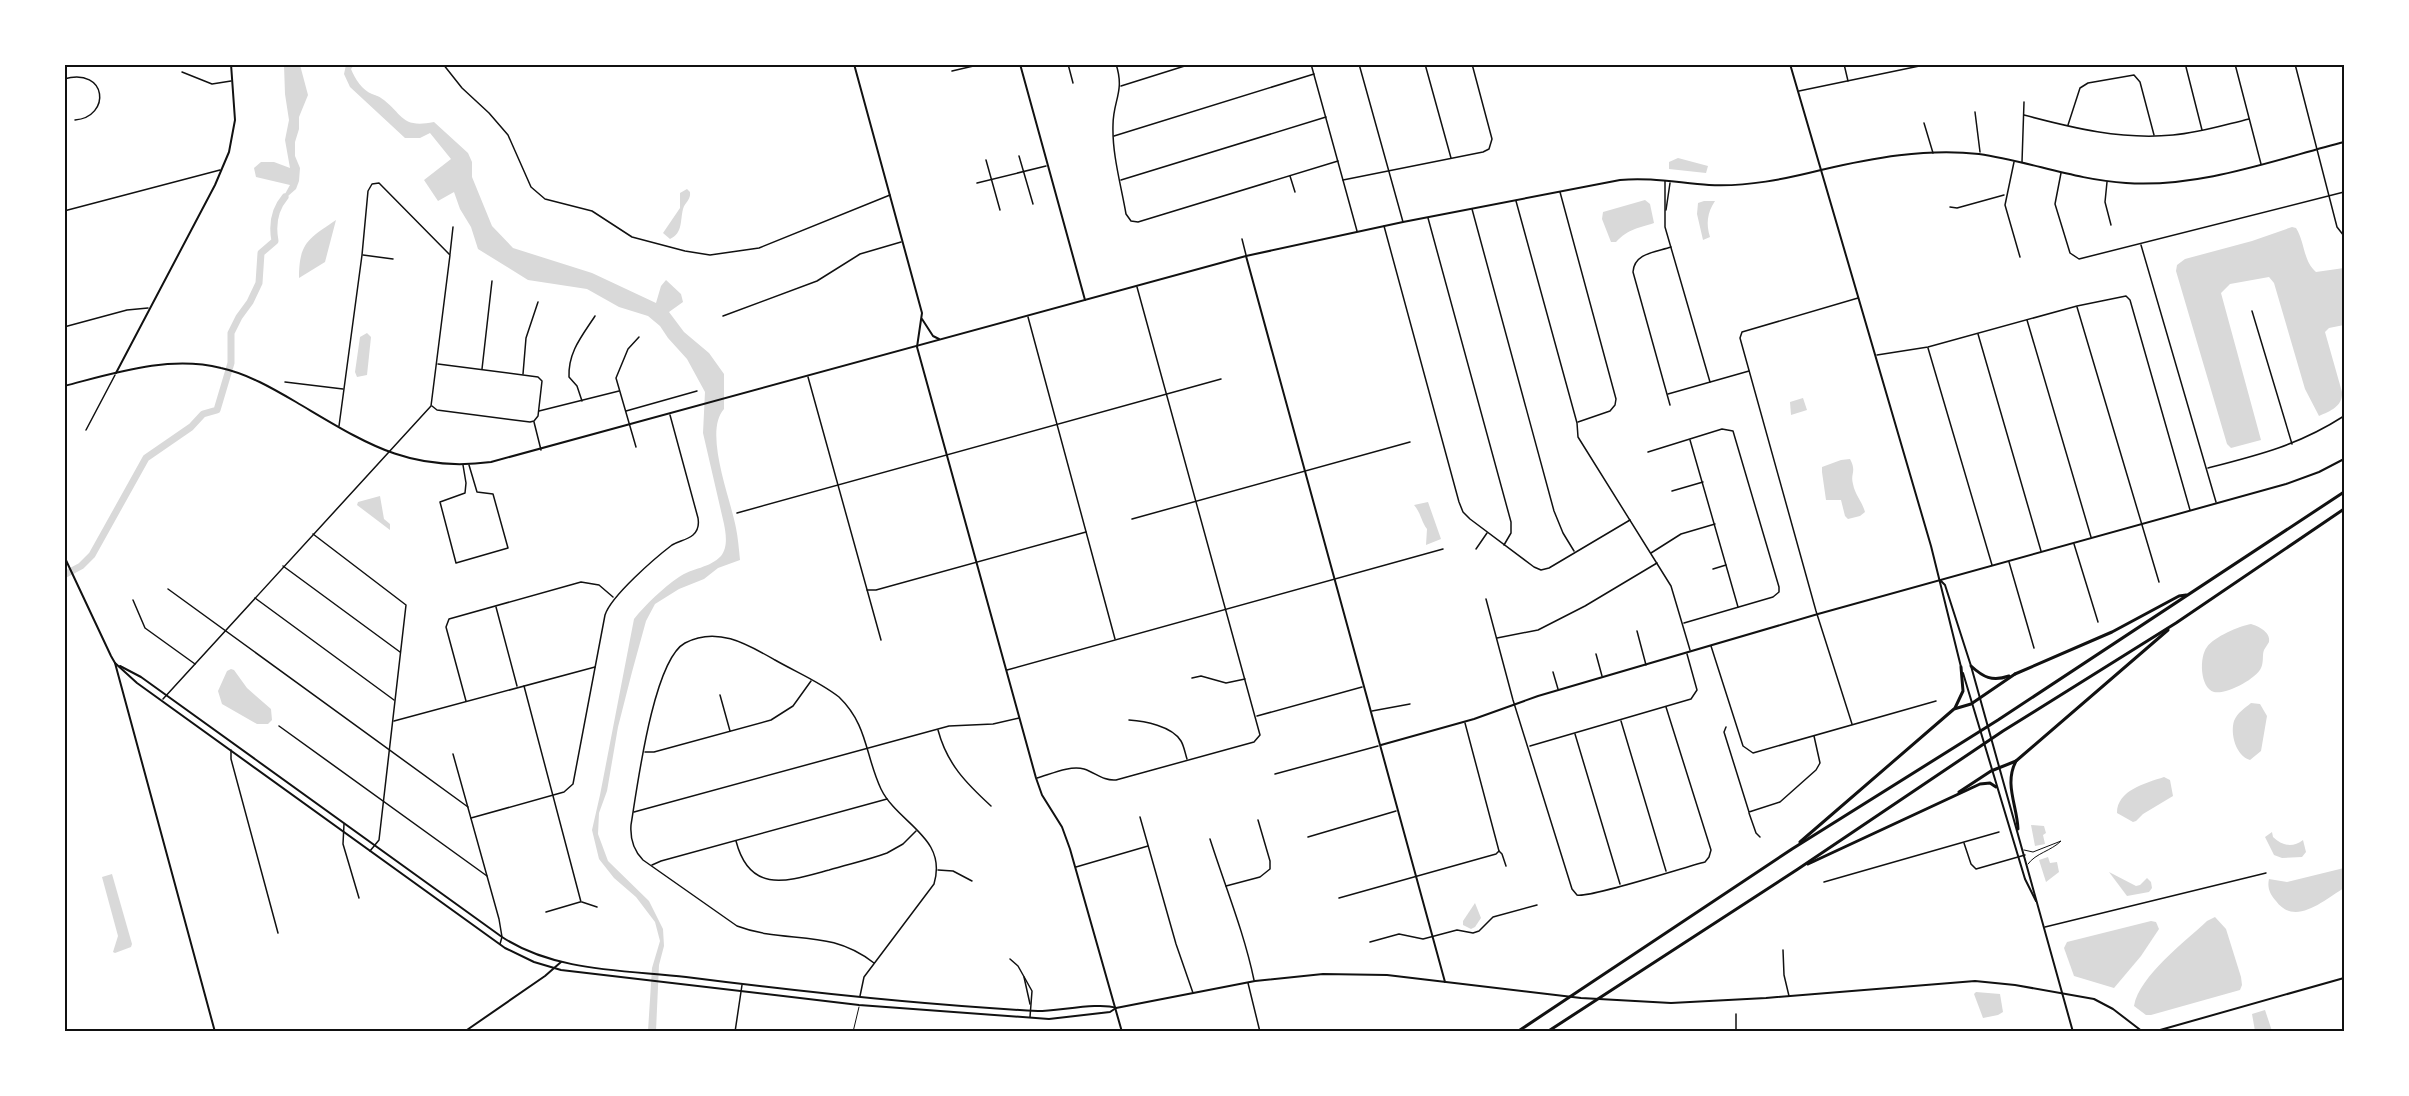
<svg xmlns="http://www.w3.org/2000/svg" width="2409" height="1096" viewBox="0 0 2409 1096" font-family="'Roboto Condensed',sans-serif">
<rect width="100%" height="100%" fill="#fff"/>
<!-- water -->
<g fill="#d9d9d9">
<path d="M284 65H300L308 95 299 117V129L295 142V156L300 168 299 181 296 189 280 203 290 185 256 177 254 168 261 162H274L290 168 285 140 289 120 285 94Z"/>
<path d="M346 65H354L351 69C355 79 362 90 372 94 376 96 377 95 381 98 403 113 400 129 434 122L468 153 472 162V177L492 226 513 248 592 273 656 303 661 286 666 280 681 294 683 302 669 312 684 332 709 353 724 374V409C703 432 731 500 736 528 738 538 739 550 740 560L718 568 704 579 679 589 655 604 646 621 632 672 618 727 607 791 599 813 598 834 608 861 649 901 663 929 664 946 659 965 656 1031H648L652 968 660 941 655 922 636 897 614 878 599 859 592 830 600 795 634 619C646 604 663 588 679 577 692 568 710 568 721 556 728 547 726 534 724 524L703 433 705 392 687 359 668 338 660 326 648 316 619 307 587 289 528 280 478 249 471 227 460 209 454 192 438 201 424 180 451 159 430 133 420 138H405L350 87 344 74Z"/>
<path d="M1678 158 1708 166 1706 173 1669 169V162Z"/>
<path d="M687 189 690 192C691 200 685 202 683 209 680 221 683 233 670 239L663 233 680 208V193Z"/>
<path d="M1645 200 1650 204 1654 223C1639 228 1628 229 1616 242H1611L1602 219 1603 212Z"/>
<path d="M1704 201H1715C1707 213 1706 224 1710 237L1703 240 1697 214 1698 203Z"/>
<path d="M336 220 325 262 299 278C299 243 308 239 336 220Z"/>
<path d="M2292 227 2296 228C2305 242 2303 261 2316 272L2344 268V325L2329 328 2325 332 2342 392C2343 406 2331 411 2319 416L2305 389 2274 283 2269 277 2230 284 2221 293 2261 440 2231 448 2227 444 2176 271 2177 265 2185 259 2252 241Z"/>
<path d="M367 333 371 337 367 375 357 377 355 372 360 337Z"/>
<path d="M1803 398 1807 410 1791 415 1790 402Z"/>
<path d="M1850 459C1857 472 1850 473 1853 484 1855 495 1862 501 1865 512L1860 516 1848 519 1845 516 1841 500H1826L1822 472V467L1841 460Z"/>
<path d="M380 496 384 519 390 524V530L357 505 358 502Z"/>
<path d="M1428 502 1441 539 1426 545 1427 529C1421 521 1421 513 1414 505Z"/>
<path d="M2251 624C2258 626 2271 632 2269 642 2268 644 2265 648 2264 650 2262 655 2264 662 2261 668 2256 679 2226 695 2214 692 2200 688 2199 657 2207 647 2214 637 2239 626 2251 624Z"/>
<path d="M231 669 234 670 247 688 271 709 272 720 268 724H257L222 704 218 691 227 671Z"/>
<path d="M2251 703 2260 704 2267 716 2261 751 2250 760C2236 756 2230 734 2234 721 2237 713 2245 708 2251 703Z"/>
<path d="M2164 777 2170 780 2173 796 2143 814 2136 821 2133 822 2117 813C2117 790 2146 783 2164 777Z"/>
<path d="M2031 825 2044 826 2046 833 2043 835 2045 844 2035 846Z"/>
<path d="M2272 832 2273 837C2282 846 2293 848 2303 840L2306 852 2302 857 2282 858 2274 855 2265 837Z"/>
<path d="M2048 857 2050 863 2057 862 2059 872 2046 882 2039 860Z"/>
<path d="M2344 868V888C2324 900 2295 927 2276 901 2270 894 2267 888 2269 879L2287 882Z"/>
<path d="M2109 872 2136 886 2140 885 2147 878 2151 882 2152 888 2149 892 2127 896Z"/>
<path d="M112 874 132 944 131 947 115 953 113 952 118 936 102 877Z"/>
<path d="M1475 903 1481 918 1475 927 1471 929 1463 925V921Z"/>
<path d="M2215 917 2226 929 2241 977 2242 985 2240 990 2151 1015H2146L2134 1006C2139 976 2186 941 2207 921Z"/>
<path d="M2151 921 2156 922 2159 929 2141 956 2114 988 2074 976 2064 948 2067 942Z"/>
<path d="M1976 992 2000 994 2003 1012 1998 1015 1983 1018 1974 994Z"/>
<path d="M2265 1010 2272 1031H2255L2252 1014Z"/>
</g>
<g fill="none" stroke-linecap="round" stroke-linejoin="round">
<!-- river -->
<path stroke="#d9d9d9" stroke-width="7" d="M64 575 81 566 92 555 146 458 191 427 203 414 217 410 231 363V333L239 317 250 302 259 283 261 253 275 241C272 225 274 210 285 197"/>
<!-- service -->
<g stroke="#111" stroke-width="1">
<path d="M2024 850 2033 852 2061 841C2051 851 2036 853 2028 864"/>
<path d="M853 1032 859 1007"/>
</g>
<!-- minor -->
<g stroke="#111" stroke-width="1.5">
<path d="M443 64 462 88 489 113 508 135 531 187 545 199 592 211 632 237 685 251 710 255 759 248 890 195"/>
<path d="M1068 64 1073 83"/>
<path d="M1116 64C1125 92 1113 100 1113 125 1112 154 1121 185 1126 214L1131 221 1138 222 1338 161"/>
<path d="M1311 64 1357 231"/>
<path d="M1359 64 1403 222"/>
<path d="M1425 64 1451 158"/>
<path d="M1844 64 1848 81"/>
<path d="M2235 64 2261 164"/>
<path d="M2295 64 2337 227 2344 236"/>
<path d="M2186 67 2202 130"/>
<path d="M952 71 982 64"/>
<path d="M182 72 212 84 231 81"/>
<path d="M64 79C108 67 111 117 75 120"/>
<path d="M1121 86 1191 64"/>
<path d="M1799 91 1929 64"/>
<path d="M1975 112 1980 152"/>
<path d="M2024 115C2073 128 2121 140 2173 135 2199 133 2224 125 2249 119"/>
<path d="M1924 123 1933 153"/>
<path d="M2068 125 2080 88 2088 83 2134 75 2140 82 2154 135"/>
<path d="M1114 136 1314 74"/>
<path d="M1019 156 1033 204"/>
<path d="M986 160 1000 210"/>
<path d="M2014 162 2005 205 2020 257"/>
<path d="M2022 162 2024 102"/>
<path d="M2061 173 2055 204 2070 253 2079 259 2344 192"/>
<path d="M1290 176 1295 192"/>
<path d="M1121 180 1326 117"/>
<path d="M1343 180 1483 152 1489 149 1492 139 1472 64"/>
<path d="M1665 181V227L1710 382"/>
<path d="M2107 182 2105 202 2111 225"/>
<path d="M977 183 1046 166"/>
<path d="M1560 192 1616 399 1615 405 1610 411 1578 422"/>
<path d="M1516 201 1577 423 1578 437 1671 586 1690 650"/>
<path d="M1950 207 1957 208 2004 195"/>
<path d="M1472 209 1554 511 1563 533 1574 551"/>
<path d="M1666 210 1670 183"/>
<path d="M64 211 220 170"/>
<path d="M1428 218 1511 522V533L1504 545"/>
<path d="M1384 226 1459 502 1463 512 1470 519 1534 567 1541 570 1549 568 1630 520"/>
<path d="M1242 239 1246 255"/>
<path d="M2141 245 2216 502"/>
<path d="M450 254 453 227"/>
<path d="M363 255 393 259"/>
<path d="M2077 307 2159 582"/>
<path d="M2252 311 2292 444"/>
<path d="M723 316 817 281 860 254 901 242"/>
<path d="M1028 317 1115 639"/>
<path d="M2027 320 2091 537"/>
<path d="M64 327 127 310 148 308"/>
<path d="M1978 334 2041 551"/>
<path d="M1928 348 1992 565"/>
<path d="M1877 355 1928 347 2077 306 2126 296 2130 300 2190 510"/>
<path d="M482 369 492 281"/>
<path d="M523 374 526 338 538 302"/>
<path d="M808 377 881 640"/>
<path d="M285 382 343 389"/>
<path d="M1668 394 1749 371"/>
<path d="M582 401 577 386 569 377C568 352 582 336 595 316"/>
<path d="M1670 405 1633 272C1634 253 1656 252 1671 247"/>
<path d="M432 406 437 410 530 422 534 421 538 416 542 381 538 377 438 364"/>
<path d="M539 411 619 391"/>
<path d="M626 411 697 391"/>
<path d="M534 422 541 450"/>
<path d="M86 430 115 375"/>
<path d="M1690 440 1738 607"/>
<path d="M636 447 616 378 628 349 639 337"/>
<path d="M1648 452 1722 429 1733 431 1779 587V592L1773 597 1684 623"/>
<path d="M463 465 466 483 465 493 440 502 456 563 508 548 493 494 477 492 469 465"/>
<path d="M2208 468C2259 455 2299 445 2344 416"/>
<path d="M1672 491 1703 482"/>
<path d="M737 513 1221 379"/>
<path d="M1132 519 1410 442"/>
<path d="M313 534 406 605 379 840 370 851"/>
<path d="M2074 544 2098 622"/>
<path d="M1476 549 1487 533"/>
<path d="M1651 553 1681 534 1715 524"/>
<path d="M2009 562 2034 648"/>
<path d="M283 566 400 652"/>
<path d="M1713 569 1726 565"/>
<path d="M168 589 468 807"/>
<path d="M867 590H876L1086 532"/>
<path d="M255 598 394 700"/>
<path d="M1486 599 1513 700 1572 889 1577 895C1590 898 1685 867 1705 862L1709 857 1711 850 1666 707"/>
<path d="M133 600 145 628 195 664"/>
<path d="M496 607 517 686"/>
<path d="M1637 631 1646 665"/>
<path d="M1497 638 1538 630 1585 606 1657 563"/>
<path d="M1711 646 1743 746 1753 753 1936 701"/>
<path d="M1596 654 1602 676"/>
<path d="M1007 670 1443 549"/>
<path d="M1553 672 1558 689"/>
<path d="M1192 678 1201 676 1226 683 1245 679"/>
<path d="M524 686 581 902"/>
<path d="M720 695 730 731"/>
<path d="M163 699 431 406 450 255 379 183 372 184 368 191 362 255 339 426"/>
<path d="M466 701 446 627 449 619 581 582 599 585 613 597"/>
<path d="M1372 711 1410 704"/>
<path d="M1257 716 1362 687"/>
<path d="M1129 720C1144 721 1172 726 1181 741 1184 746 1185 753 1187 759"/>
<path d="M394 721 595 667"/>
<path d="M1621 721 1666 871"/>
<path d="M1465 723 1499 851 1502 854 1506 866"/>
<path d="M1852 724 1816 611 1740 338 1742 332 1858 298"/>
<path d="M279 726 487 876"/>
<path d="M1726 727 1724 732 1749 812 1780 802 1816 770 1820 763 1814 736"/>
<path d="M938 730C947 764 966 783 991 806"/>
<path d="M1575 734 1620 884"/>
<path d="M1530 746 1691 699 1697 690 1687 654"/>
<path d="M231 750V759L278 933"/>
<path d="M645 752H654L771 720 793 706 811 681"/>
<path d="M453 754 499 919 502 937 500 944"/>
<path d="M1275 774 1378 746"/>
<path d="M1037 778C1051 774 1070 765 1084 769 1096 773 1103 781 1116 780L1254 742 1260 735 1137 287"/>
<path d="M634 812 949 726 993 724 1019 718"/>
<path d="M1749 813 1756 833 1760 837"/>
<path d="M1140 817 1176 944 1193 993"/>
<path d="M471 818 564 792 573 784 605 615C611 596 655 558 672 545 679 541 687 540 693 535 699 530 699 524 698 518L670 415"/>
<path d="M344 824 343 844 359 898"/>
<path d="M1308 837 1396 811"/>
<path d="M1210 839C1225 886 1244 932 1254 980"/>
<path d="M736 841C750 895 788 881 829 870 849 864 868 860 887 853L903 844 916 831"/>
<path d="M1964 843 1971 864 1976 869 2025 855"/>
<path d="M652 865 661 861 887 799"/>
<path d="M1076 867 1148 846"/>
<path d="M938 870 953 871 972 881"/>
<path d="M1824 882 1999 832"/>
<path d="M1226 886 1260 877 1270 869V861L1258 820"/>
<path d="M1339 898 1496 854 1499 851"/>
<path d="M582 902 597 907"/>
<path d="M546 912 580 902"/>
<path d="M2045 927 2266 873"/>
<path d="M1370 942 1399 934 1423 939 1457 930 1473 933 1479 931 1493 917 1537 905"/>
<path d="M1783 950 1784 975 1789 996"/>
<path d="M1010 959 1018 966 1032 991 1030 1017"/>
<path d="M1024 977 1030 1004"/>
<path d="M1248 983 1260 1032"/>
<path d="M860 996 864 977 934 884C948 837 898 824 881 789 865 755 868 725 839 697 820 682 796 672 775 660 747 644 717 626 685 643 653 660 637 789 631 825 630 839 633 850 643 860L737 926C787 945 828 927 874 963"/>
<path d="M1736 1014V1032"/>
<path d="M735 1032 742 985"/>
</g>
<!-- tertiary -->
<g stroke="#111" stroke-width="2">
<path d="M854 64 922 313 917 347 1036 778 1042 795 1062 827 1070 849 1122 1032"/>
<path d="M1821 170C1872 158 1926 148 1979 154 2028 161 2076 180 2126 183 2200 188 2274 160 2344 142"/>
<path d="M1246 256 1445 982"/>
<path d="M922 319 933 336 939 339"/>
<path d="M116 373 215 185 229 152 235 120 231 64"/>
<path d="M115 663 215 1032"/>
<path d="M1381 745 1474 719 1538 696 1818 614 2286 484 2319 472 2344 459"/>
<path d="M464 1032 545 976 561 962"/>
<path d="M2153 1032 2344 978"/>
</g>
<!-- secondary -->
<g stroke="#111" stroke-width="2">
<path d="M1020 64 1085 300"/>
<path d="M1790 64 1931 546 1961 667"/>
<path d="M64 386C115 373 169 355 221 368 248 374 272 388 296 402 364 442 408 473 491 462L1246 256 1403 222 1620 180C1650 177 1679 183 1709 185 1747 187 1785 179 1821 170"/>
<path d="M64 556 111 656 115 663 137 683 505 948 534 962 561 970 859 1005 1049 1019 1110 1012 1116 1008 1255 981 1323 974 1387 975 1581 998 1671 1003 1766 998 1975 981 2015 985 2094 999 2113 1009 2143 1032"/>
<path d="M1940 580 1945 585 1971 666 2073 1032"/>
<path d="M120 666 141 677 502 937C555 972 625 970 686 977 803 992 920 1005 1038 1011 1058 1011 1101 1002 1116 1008"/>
<path d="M1963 673 2025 879 2036 901"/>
</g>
<!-- motorway -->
<g stroke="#111" stroke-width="3">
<path d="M1971 666C1983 677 1992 682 2009 676"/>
<path d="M2015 674 2112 632 2179 596 2186 595"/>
<path d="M1955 708 1963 691 1961 667"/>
<path d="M1959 792 1991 771 2016 761"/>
<path d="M2018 829C2017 805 2004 784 2016 761L2168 630"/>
<path d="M1800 842 1954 709 1971 704 2015 674"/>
<path d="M1808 864 1980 784 1990 783 1996 787"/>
<path d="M1517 1032 1792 849 1998 720 2344 492"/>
<path d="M1547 1032 1798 869 2003 731 2176 623 2344 509"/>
</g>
</g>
<!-- border -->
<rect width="2409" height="1096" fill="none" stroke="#ffffff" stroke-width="132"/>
<rect x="66" y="66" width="2277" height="964" fill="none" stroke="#111" stroke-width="2"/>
</svg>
